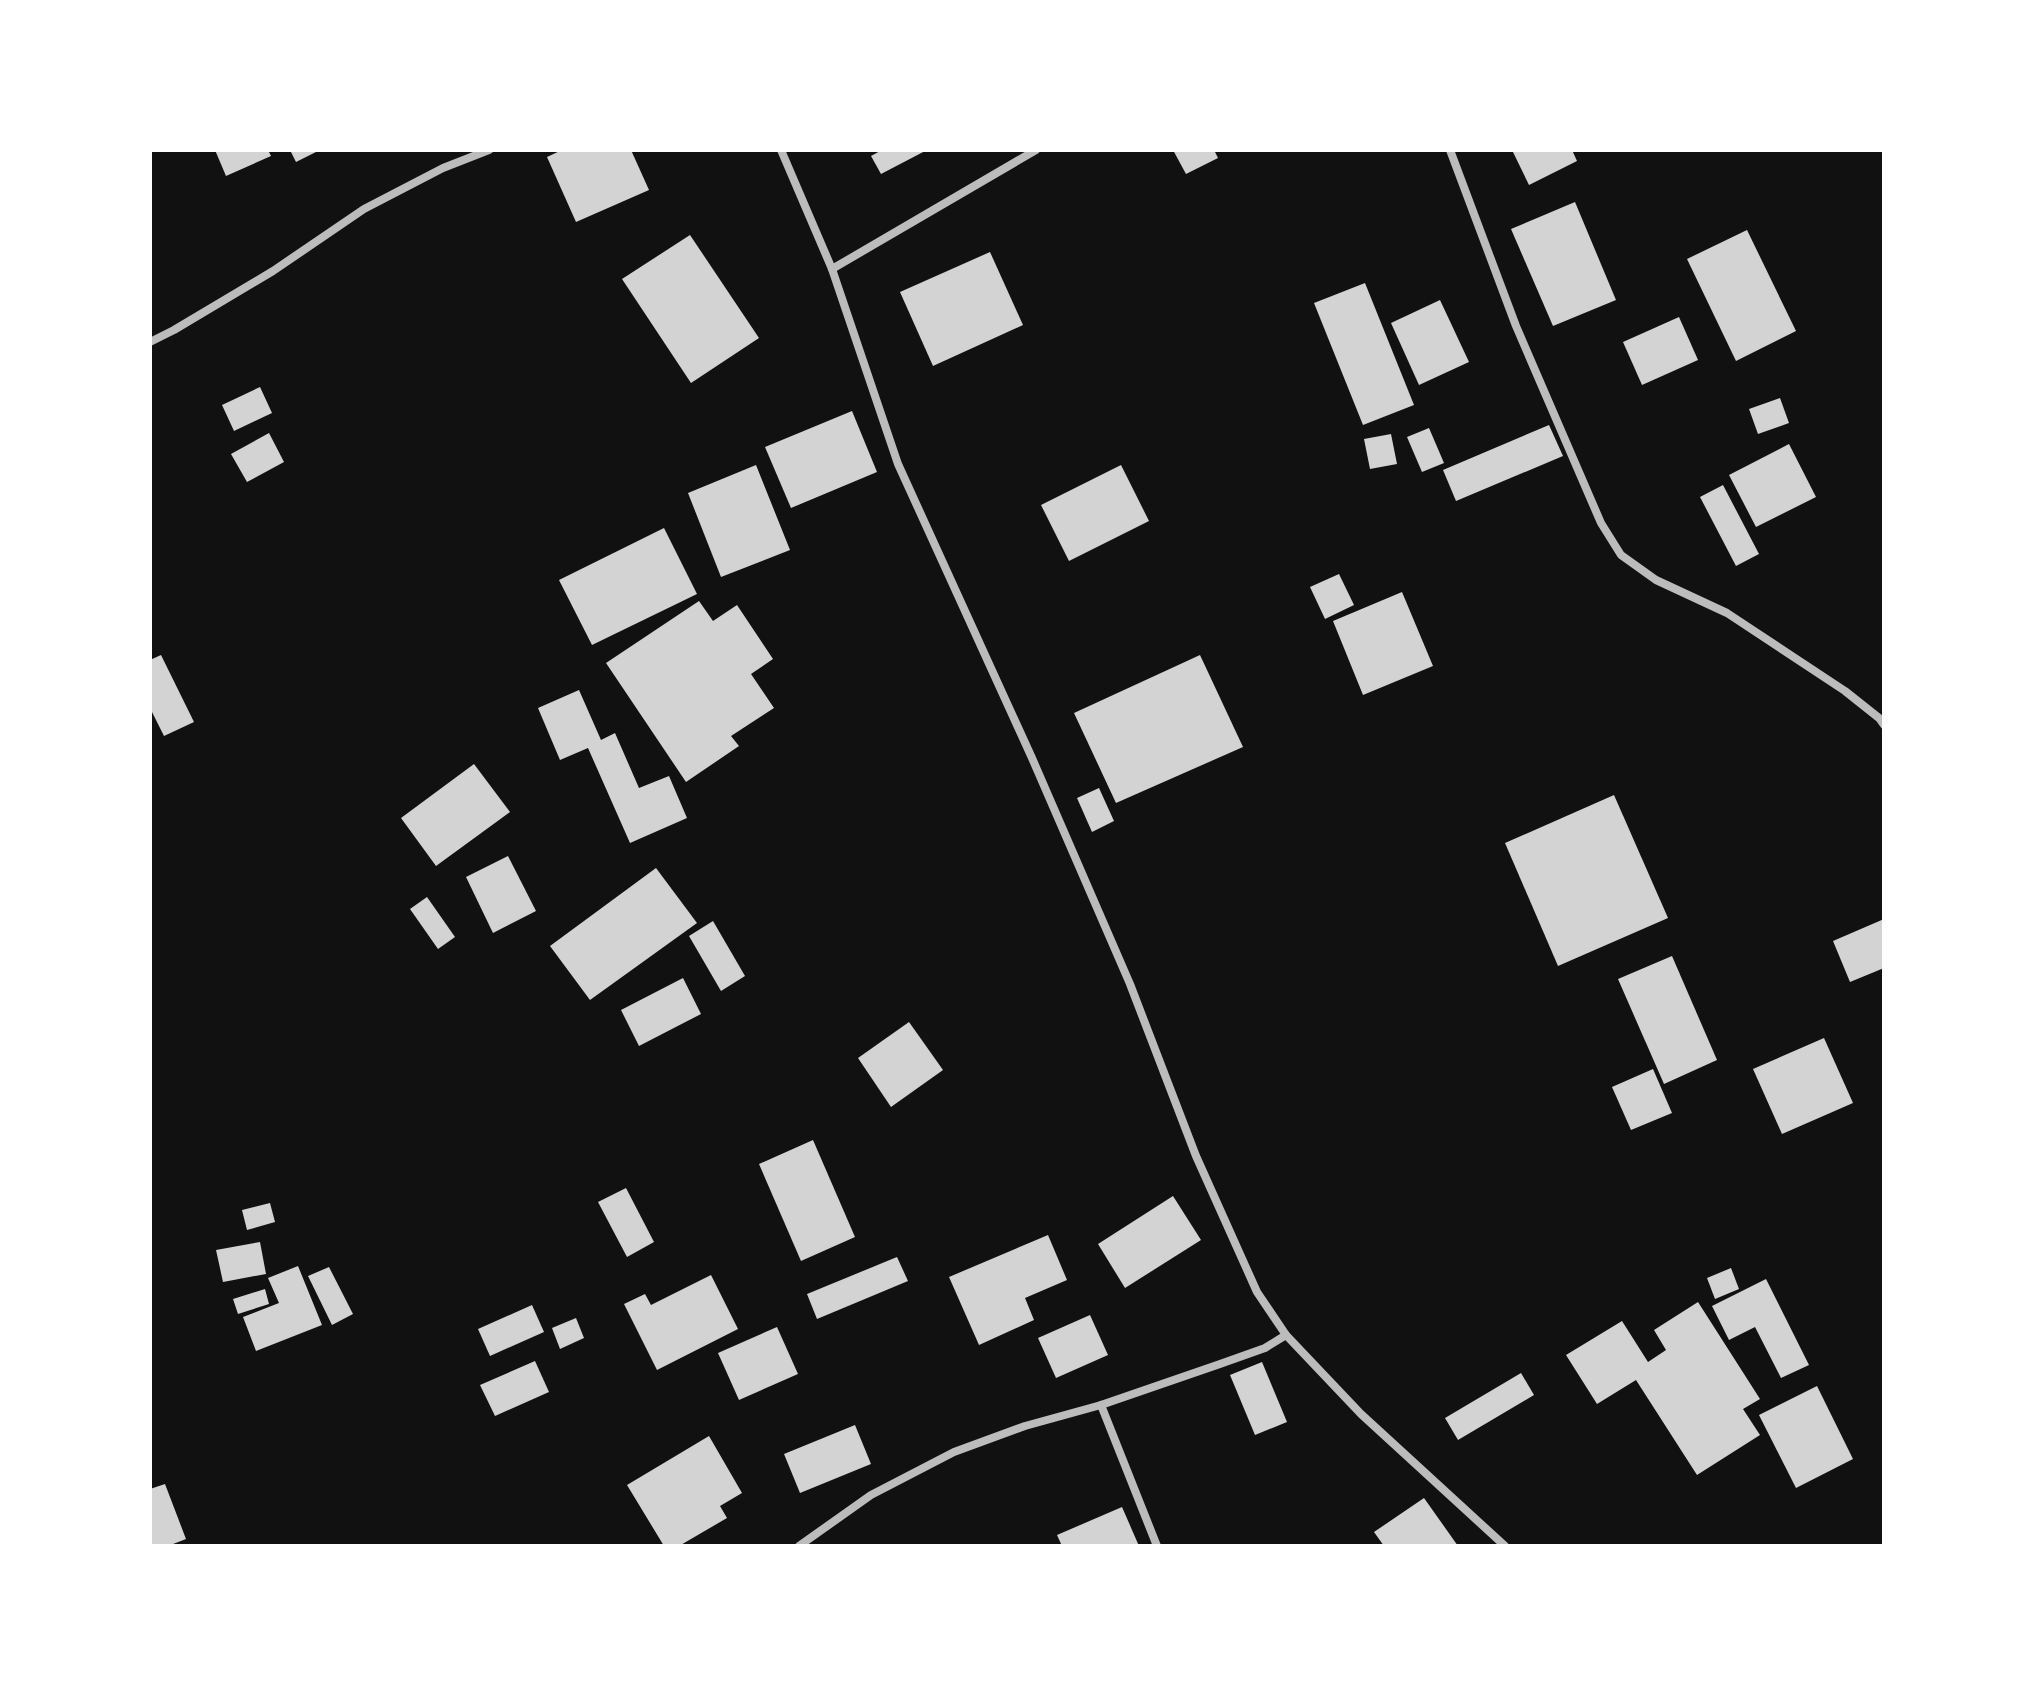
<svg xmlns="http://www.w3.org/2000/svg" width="2034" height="1696" viewBox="0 0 2034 1696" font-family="'Titillium Web',sans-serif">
<rect width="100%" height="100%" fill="#111"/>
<!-- building -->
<g fill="#d3d3d3">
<path d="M215 150H268L271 156 226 176Z"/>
<path d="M290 150H320L296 162Z"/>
<path d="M562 150H631L649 190 576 222 547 157Z"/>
<path d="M882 150H927L881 174 871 156Z"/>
<path d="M1173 150H1214L1218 158 1186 174Z"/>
<path d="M1512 150H1572L1577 161 1529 185Z"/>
<path d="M1575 202 1616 300 1553 326 1511 229Z"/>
<path d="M1747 230 1796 331 1736 361 1687 259Z"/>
<path d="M690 235 759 338 691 383 622 279Z"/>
<path d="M990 252 1023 325 933 366 900 292Z"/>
<path d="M1365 283 1414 405 1363 425 1314 303Z"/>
<path d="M1440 300 1469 362 1419 385 1391 323Z"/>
<path d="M1679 317 1698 360 1642 385 1623 342Z"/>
<path d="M260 387 272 413 234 431 222 405Z"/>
<path d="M1780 398 1789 423 1758 434 1749 409Z"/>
<path d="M852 411 877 472 791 508 765 447Z"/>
<path d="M1549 425 1563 456 1456 501 1443 470Z"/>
<path d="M1429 428 1444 463 1422 472 1407 437Z"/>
<path d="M269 433 284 462 247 482 231 454Z"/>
<path d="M1391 434 1397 464 1370 469 1364 439Z"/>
<path d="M1789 444 1816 497 1756 527 1729 475Z"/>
<path d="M756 465 790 550 721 577 688 493Z"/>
<path d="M1121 465 1149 521 1069 561 1041 505Z"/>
<path d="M1723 485 1759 554 1736 566 1700 497Z"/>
<path d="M664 528 697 594 592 645 559 580Z"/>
<path d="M1339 574 1354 605 1325 619 1310 587Z"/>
<path d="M1402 592 1433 666 1363 695 1333 621Z"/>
<path d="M699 601 713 621 737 605 773 659 751 674 774 708 731 736 739 746 686 782 606 663Z"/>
<path d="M161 655 194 722 164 736 150 708V660Z"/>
<path d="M1200 655 1243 747 1116 803 1074 713Z"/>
<path d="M579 690 601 740 615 733 639 788 669 776 687 818 630 843 588 748 560 760 538 708Z"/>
<path d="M474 764 510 812 436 866 401 818Z"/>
<path d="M1099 788 1114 821 1092 832 1077 798Z"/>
<path d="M1614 795 1668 918 1558 966 1505 843Z"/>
<path d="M508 856 536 911 493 933 466 877Z"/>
<path d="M656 868 697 923 590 1000 550 946Z"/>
<path d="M427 897 455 937 438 949 410 909Z"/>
<path d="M1884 919V968L1850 982 1833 941Z"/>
<path d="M713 921 745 976 721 991 689 936Z"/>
<path d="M1672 956 1717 1060 1664 1084 1618 979Z"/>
<path d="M683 978 701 1014 639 1046 621 1010Z"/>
<path d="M909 1022 943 1070 891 1107 858 1058Z"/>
<path d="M1824 1038 1853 1103 1782 1134 1753 1069Z"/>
<path d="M1653 1069 1672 1113 1631 1130 1612 1087Z"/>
<path d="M813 1140 855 1237 801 1261 759 1164Z"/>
<path d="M626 1188 654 1242 627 1257 598 1202Z"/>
<path d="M1173 1196 1201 1240 1125 1288 1098 1244Z"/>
<path d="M270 1203 275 1222 247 1230 242 1210Z"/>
<path d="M1048 1235 1067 1280 1025 1298 1034 1320 979 1345 949 1277Z"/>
<path d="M260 1242 266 1274 223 1282 216 1250Z"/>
<path d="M897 1257 908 1281 817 1319 807 1294Z"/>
<path d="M298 1266 322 1325 256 1351 243 1317 279 1303 268 1278Z"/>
<path d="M329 1267 353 1314 332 1325 308 1276Z"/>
<path d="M1731 1268 1739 1289 1715 1299 1707 1278Z"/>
<path d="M711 1275 738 1329 657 1370 624 1304 645 1294 651 1305Z"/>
<path d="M1766 1279 1809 1365 1781 1378 1755 1327 1729 1340 1712 1306Z"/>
<path d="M265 1289 269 1304 238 1314 233 1299Z"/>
<path d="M1698 1302 1760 1399 1743 1409 1760 1435 1697 1475 1636 1380 1597 1404 1566 1355 1622 1321 1648 1362 1666 1350 1654 1330Z"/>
<path d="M532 1305 544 1332 490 1356 478 1329Z"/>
<path d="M1090 1315 1108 1355 1056 1378 1038 1338Z"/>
<path d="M576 1318 584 1338 560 1349 552 1328Z"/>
<path d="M777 1327 798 1374 739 1400 718 1353Z"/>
<path d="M535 1361 549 1392 495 1416 480 1385Z"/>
<path d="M1262 1362 1287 1422 1255 1435 1230 1375Z"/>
<path d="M1521 1373 1534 1395 1458 1440 1445 1418Z"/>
<path d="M1817 1386 1853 1459 1796 1488 1759 1415Z"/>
<path d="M855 1425 871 1464 800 1493 784 1454Z"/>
<path d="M709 1436 742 1493 720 1506 727 1518 679 1546H664L627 1485Z"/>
<path d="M165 1484 186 1539 168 1546H150V1489Z"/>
<path d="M1424 1498 1458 1546H1384L1374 1532Z"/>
<path d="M1122 1507 1139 1546H1062L1057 1535Z"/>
</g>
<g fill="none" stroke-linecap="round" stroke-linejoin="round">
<!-- minor -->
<g stroke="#bcbcbc" stroke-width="8">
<path d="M781 150 832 269 898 464 1032 758 1130 984 1196 1156 1257 1292 1286 1335 1361 1414 1505 1546"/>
<path d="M1450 150 1516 326 1601 523 1621 555 1656 580 1727 613 1845 691 1879 718 1884 725"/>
<path d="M832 269 1036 150"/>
<path d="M150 342 174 330 273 271 364 209 443 168 489 150"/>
<path d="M1101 1405 1157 1546"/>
<path d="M799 1546 871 1495 954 1452 1025 1426 1101 1405 1220 1364 1265 1348 1286 1335"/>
</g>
</g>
<!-- border -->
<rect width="2034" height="1696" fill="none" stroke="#ffffff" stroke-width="304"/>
</svg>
